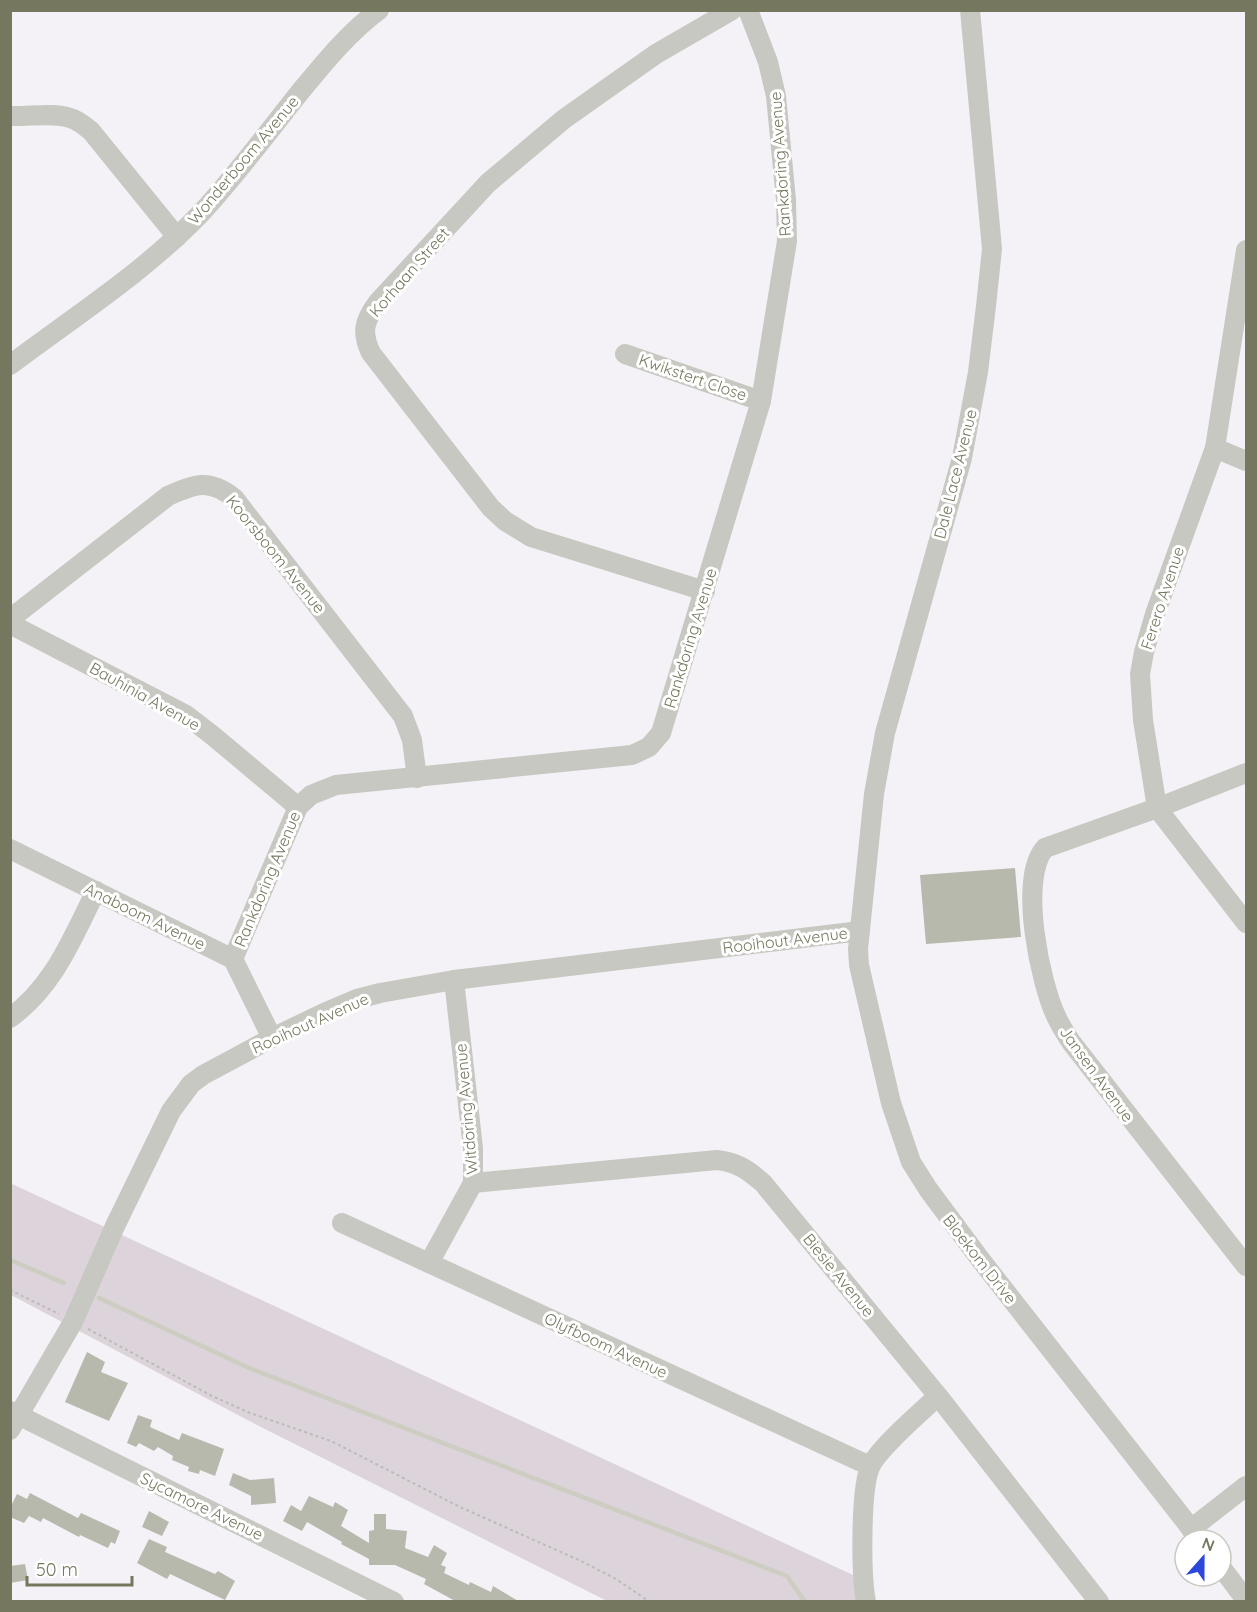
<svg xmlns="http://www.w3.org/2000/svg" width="1257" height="1612" viewBox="0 0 1257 1612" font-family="Quicksand,sans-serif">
<rect width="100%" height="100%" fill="#f4f2f6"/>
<!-- green -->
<path fill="#dcd3db" d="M10 1183 866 1581 871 1601H607L259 1426 11 1295Z"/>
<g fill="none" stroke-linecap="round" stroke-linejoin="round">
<!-- stream -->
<g stroke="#cecdc1" stroke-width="4.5">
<path d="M10 1260 64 1283"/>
<path d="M99 1298 249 1368 787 1576 805 1602"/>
</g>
</g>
<!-- building -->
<g fill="#b8b9ad">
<path d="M1015 868 1021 937 926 944 920 875Z"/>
<path d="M87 1352 105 1362 101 1372 128 1383 109 1421 65 1402Z"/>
<path d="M138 1415 152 1420 150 1427 179 1440 182 1433 224 1449 215 1476 200 1470 199 1474 188 1471 189 1467 172 1460 173 1456 158 1447 154 1451 139 1443 136 1447 127 1443Z"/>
<path d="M233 1473 250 1480 274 1478 276 1503 251 1505V1496L229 1485Z"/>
<path d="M30 1493 78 1518 81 1513 120 1531 115 1544 111 1542 108 1548 80 1535 79 1537 43 1518 41 1522 29 1516 24 1523 10 1517V1508L17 1494 27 1499Z"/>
<path d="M309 1496 333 1507 335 1502 348 1510 341 1526 369 1543V1531L374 1530V1514H386V1529L407 1531 405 1548 428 1557 434 1545 447 1553 441 1565 446 1567 444 1573 469 1585 470 1582 491 1592 493 1586 520 1602H457L424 1584 426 1579 395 1565H369V1559L341 1544 342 1542 307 1522 302 1531 283 1521 291 1505 301 1511Z"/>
<path d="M149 1511 169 1522 162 1536 142 1527Z"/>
<path d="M149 1539 167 1547 165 1552 215 1574 218 1571 235 1581 225 1600 170 1574 167 1579 137 1563Z"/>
<path d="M25 1564 28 1580 10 1583V1566Z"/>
</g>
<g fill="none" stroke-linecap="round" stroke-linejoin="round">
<!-- path -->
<g stroke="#bcbcb7" stroke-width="2" stroke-dasharray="3 3" stroke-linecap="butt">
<path d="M10 1290 59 1314"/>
<path d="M88 1329 212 1396 250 1413 331 1441 460 1507 581 1561 616 1579 650 1602"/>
</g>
<!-- minor -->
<g stroke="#c7c8c1" stroke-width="20">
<path d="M970 10 992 249 986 306 978 372 962 458 885 733 874 794 858 949 859 965 891 1103 911 1162 928 1189 980 1259 1200 1540"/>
<path d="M10 116C29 117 52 112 70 118 78 120 85 126 91 131L177 237"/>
<path d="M1246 250 1215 448 1155 614 1144 652 1140 674 1143 720 1157 808 1246 923"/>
<path d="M625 354 761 401"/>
<path d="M10 365C75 316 146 271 202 212 237 174 268 132 300 92 324 63 348 33 379 10"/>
<path d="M1215 448 1246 461"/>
<path d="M705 591 531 537 505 521 491 508 371 353C361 332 364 321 378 302L488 183 564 119 656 54 732 10"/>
<path d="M10 619 168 496C195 484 209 478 234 498L403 716 412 740 417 778"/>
<path d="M10 624 186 715 212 735 298 807"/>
<path d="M1246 773 1157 808 1045 848C1018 878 1040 984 1057 1018 1061 1027 1066 1034 1071 1042L1246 1266"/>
<path d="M10 849 233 959 272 1038"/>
<path d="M233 959 298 807 311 795 336 785 632 755 649 747 661 733 761 401 787 241 786 200 776 96 768 62 748 10"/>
<path d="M10 1018C55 985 72 938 96 891"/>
<path d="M473 1183 717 1160C737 1162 748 1170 763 1183L938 1396 1099 1602"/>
<path d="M342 1223 870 1466"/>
<path d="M429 1263 473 1183V1148L454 980"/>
<path d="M10 1411 394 1602"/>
<path d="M10 1430 73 1322 115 1226 171 1111 191 1084 203 1075 272 1038 324 1013 357 999 380 993 454 980 860 931"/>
<path d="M1191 1529 1246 1486"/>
<path d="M1221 1567 1246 1600"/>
<path d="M866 1602C861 1576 860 1486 871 1465 882 1445 920 1413 938 1396"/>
</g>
</g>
<g text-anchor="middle" stroke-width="6" stroke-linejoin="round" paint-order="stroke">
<!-- street labels -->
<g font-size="16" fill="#75775e" stroke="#fff">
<text transform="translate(243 160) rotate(-50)" y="6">Wonderboom Avenue</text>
<text transform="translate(780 164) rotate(-94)" y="6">Rankdoring Avenue</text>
<text transform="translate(409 272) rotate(-49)" y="6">Korhaan Street</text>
<text transform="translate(693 377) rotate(19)" y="6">Kwikstert Close</text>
<text transform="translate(955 474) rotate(-76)" y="6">Dale Lace Avenue</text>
<text transform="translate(276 554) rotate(51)" y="6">Koorsboom Avenue</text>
<text transform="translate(1162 598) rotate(-72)" y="6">Ferero Avenue</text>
<text transform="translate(690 638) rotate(-73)" y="6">Rankdoring Avenue</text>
<text transform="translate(145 696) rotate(29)" y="6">Bauhinia Avenue</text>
<text transform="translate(267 879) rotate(-67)" y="6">Rankdoring Avenue</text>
<text transform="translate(145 916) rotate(26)" y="6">Anaboom Avenue</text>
<text transform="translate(785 940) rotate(-7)" y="6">Rooihout Avenue</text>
<text transform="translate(310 1023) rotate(-24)" y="6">Rooihout Avenue</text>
<text transform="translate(1097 1074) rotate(54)" y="6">Jansen Avenue</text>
<text transform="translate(466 1109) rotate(-95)" y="6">Witdoring Avenue</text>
<text transform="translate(980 1259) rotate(52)" y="6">Bloekom Drive</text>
<text transform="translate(839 1275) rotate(51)" y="6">Biesie Avenue</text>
<text transform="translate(606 1345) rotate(25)" y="6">Olyfboom Avenue</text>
<text transform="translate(202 1506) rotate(26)" y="6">Sycamore Avenue</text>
</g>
</g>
<!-- border -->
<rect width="1257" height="1612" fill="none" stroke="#75775e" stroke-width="24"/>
<!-- north arrow -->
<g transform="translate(1203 1558) rotate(21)"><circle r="28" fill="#ffffff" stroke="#c8c9bf" stroke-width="1.5"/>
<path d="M0-4.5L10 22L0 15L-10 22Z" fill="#2c47dc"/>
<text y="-9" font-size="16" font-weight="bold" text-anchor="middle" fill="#75775e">N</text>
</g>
<!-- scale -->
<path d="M27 1576v9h105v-9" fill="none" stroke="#75775e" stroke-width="3"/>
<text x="36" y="1576" font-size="18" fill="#75775e" stroke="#ffffff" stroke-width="4.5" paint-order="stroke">50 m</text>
</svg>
